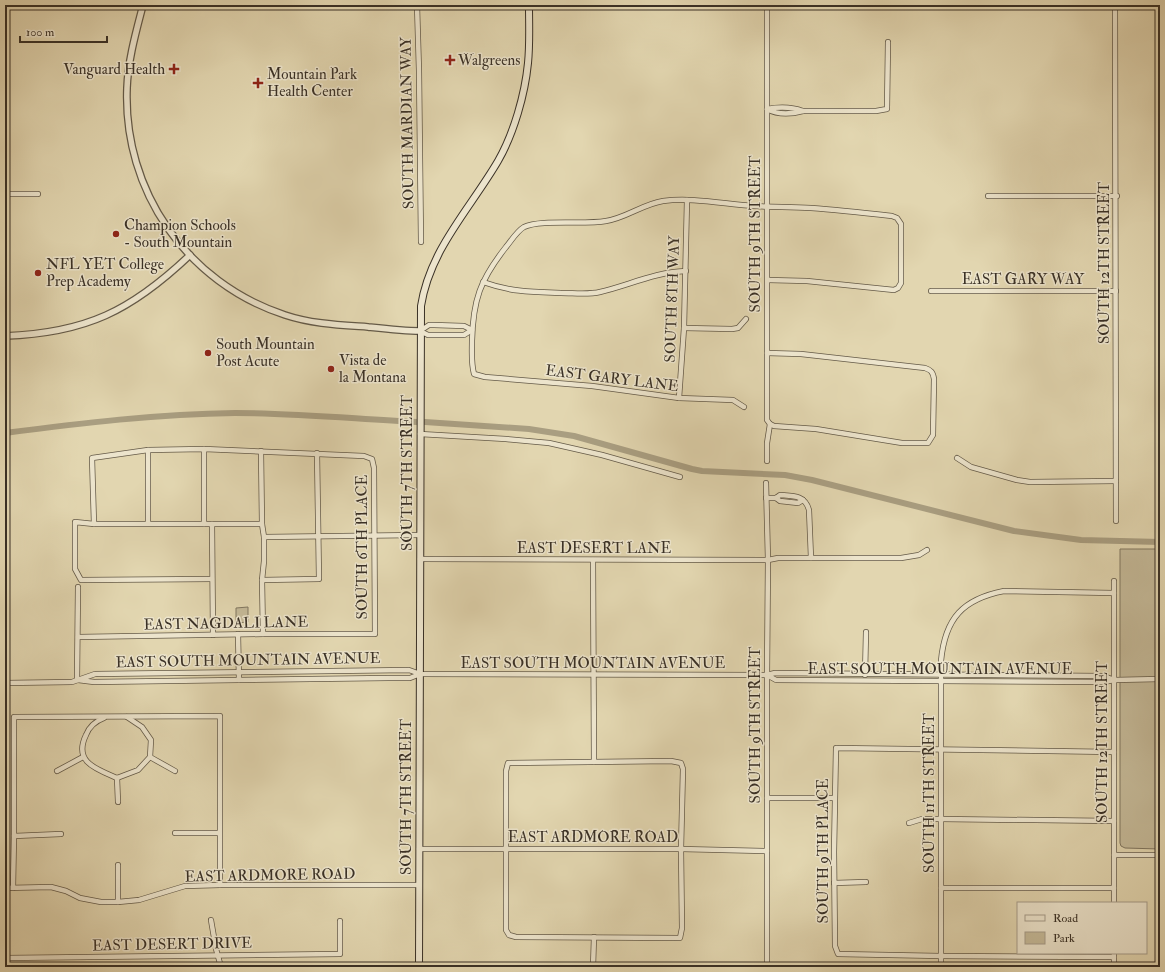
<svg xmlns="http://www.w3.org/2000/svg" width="1165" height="972" viewBox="0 0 1165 972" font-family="'IM FELL Double Pica',serif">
<rect width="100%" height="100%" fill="#e2d6b0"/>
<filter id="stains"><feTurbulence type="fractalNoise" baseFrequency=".005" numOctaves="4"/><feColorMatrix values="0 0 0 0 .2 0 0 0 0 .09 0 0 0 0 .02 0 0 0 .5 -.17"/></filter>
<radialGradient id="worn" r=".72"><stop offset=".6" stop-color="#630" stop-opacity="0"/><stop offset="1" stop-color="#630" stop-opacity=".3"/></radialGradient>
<!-- green -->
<g fill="#c5ba99" stroke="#807660">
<path d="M1120 549H1160V849L1125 848 1121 846 1120 843Z"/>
<path d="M248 607V622L236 623V608Z"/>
</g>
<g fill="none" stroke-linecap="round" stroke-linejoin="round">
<!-- canal -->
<g stroke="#a99e81" stroke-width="6">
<path d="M425 422 529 429 574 436 692 469 702 471 785 475 812 480 1014 531 1081 540 1160 542"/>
<path d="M5 433C81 423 158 414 235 413 295 413 356 419 417 422"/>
</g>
<!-- minor casing -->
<g stroke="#645a48" stroke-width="6">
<g id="minor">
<path d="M417 5 419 71 421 242"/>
<path d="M767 5V420L770 424 767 443V461"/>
<path d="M1115 5 1116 521"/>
<path d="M767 109C778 115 792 114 803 111H876L887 109 888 42"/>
<path d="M767 109C778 107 792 107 803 111"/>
<path d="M5 194H38"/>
<path d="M988 196H1117"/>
<path d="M483 282C511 292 531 292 561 293 574 293 588 295 600 292 629 285 656 272 686 271"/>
<path d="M931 291H1116"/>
<path d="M684 328 732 329 738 328 746 319"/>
<path d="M420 331 429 325H434L464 326 472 330"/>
<path d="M420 331 428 335H464L472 330"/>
<path d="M767 353 801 354 925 368C931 370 933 372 934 379L933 435 928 443H902L816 429 774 426 770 424"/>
<path d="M679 398 684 328 687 200"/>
<path d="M744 407 733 400 679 398 592 386 485 377 474 374C471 363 472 353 472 341 473 300 480 280 506 247 511 241 517 231 524 227 541 219 584 225 606 221 626 218 643 204 663 201 692 197 724 204 753 206 772 207 791 207 811 208 838 210 865 213 892 216L897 218 901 224V283L898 288 894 290 807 281 768 280"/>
<path d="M420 434 506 439 549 443 602 455 680 477"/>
<path d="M261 451 262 524 264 537V561L262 580 263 634"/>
<path d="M957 458 971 467 1017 480 1030 482 1116 481"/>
<path d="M766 483 768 560 767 675V967"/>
<path d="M766 498H776L780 495C793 496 805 495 809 510L811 558"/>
<path d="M776 498 780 501 798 503 803 500"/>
<path d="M148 523V450"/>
<path d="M204 524V449"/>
<path d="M212 524 213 635"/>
<path d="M264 537 419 535"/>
<path d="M420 559 768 560 778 558H901L919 555 927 550"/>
<path d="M593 560 594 762"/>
<path d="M212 579 81 580 75 569V522L94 524H262"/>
<path d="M262 580 319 579 317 453"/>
<path d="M238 634 239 680"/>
<path d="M78 637 263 634H375L374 468 372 459 364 456 204 449 148 450 92 458 94 524"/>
<path d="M767 675 776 680 1104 682 1114 680 1160 679"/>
<path d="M865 675 866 632"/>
<path d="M77 680 78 587"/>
<path d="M78 680 94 682 388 678H410L420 674"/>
<path d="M5 683 72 682 95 674 409 670 420 674 767 675 775 673 1104 676 1114 680"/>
<path d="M104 718C96 721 89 727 86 735 73 762 96 769 117 778L138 770 150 757 151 740 142 727 127 717"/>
<path d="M150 757 175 771"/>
<path d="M671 761 681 763 683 769 681 849 682 928 680 938 516 937 509 935 506 930V771L508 763Z"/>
<path d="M57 771 83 757"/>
<path d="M117 778 118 802"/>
<path d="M767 798H834"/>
<path d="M909 823 922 819H940L1114 821"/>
<path d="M175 833H219"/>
<path d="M14 836 61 834"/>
<path d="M419 849H681L767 851"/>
<path d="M1114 855H1160"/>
<path d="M834 883 866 882"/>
<path d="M5 888 51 887 66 891 80 898 101 902H118L139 900 185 886 220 885H419"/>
<path d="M13 888 14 836V717L220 716V885"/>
<path d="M941 888H1114"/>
<path d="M118 902V865"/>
<path d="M1114 903V581"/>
<path d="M211 920 216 949 221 967"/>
<path d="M1114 953V967"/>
<path d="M1114 957 941 956 838 954 835 946 834 852 836 748 1114 752"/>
<path d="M5 958 340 954V921"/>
<path d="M593 967 594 937"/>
<path d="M941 967V661C945 618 963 599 1004 591L1114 593"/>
</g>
</g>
<!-- tertiary casing -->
<g stroke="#645a48" stroke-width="8">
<g id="tertiary">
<path d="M143 5C136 32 128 60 127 88 123 191 187 283 285 315 312 324 340 325 368 327 386 329 403 331 420 331"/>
<path d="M5 336C86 333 131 311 190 255"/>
</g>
</g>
<!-- secondary casing -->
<g stroke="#3a3126" stroke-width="8">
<path id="secondary" d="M419 967 421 306C430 249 470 209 498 161 514 133 525 94 528 63 530 43 529 24 529 5"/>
</g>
<!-- minor -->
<use href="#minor" stroke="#ece4cc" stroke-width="4.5"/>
<!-- tertiary -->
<use href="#tertiary" stroke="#ece4cc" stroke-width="5.5"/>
<!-- secondary -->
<use href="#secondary" stroke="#ece4cc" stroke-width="6"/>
</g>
<!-- markers -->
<g fill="#8f2418" stroke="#ece4cc" stroke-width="1.5">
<path d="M448 54h4v4h4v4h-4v4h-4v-4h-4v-4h4z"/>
<path d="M172 63h4v4h4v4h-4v4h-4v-4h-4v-4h4z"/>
<path d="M256 77h4v4h4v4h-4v4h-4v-4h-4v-4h4z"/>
<circle cx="116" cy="234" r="4"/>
<circle cx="38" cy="273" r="4"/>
<circle cx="208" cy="353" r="4"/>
<circle cx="331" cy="369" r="4"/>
</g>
<g text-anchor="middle" stroke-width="3" stroke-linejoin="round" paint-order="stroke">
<!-- poi labels -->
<g font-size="15" fill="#3a3126" stroke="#ece4cc" text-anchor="start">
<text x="458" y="65">Walgreens</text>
<text x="165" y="74" text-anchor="end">Vanguard Health</text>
<text x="267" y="79">Mountain Park<tspan x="267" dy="17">Health Center</tspan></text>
<text x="124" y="230">Champion Schools<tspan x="124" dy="17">- South Mountain</tspan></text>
<text x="46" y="269">NFL YET College<tspan x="46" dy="17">Prep Academy</tspan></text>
<text x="216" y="349">South Mountain<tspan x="216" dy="17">Post Acute</tspan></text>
<text x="339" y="365">Vista de<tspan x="339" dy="17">la Montana</tspan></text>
</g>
<!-- street labels -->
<g font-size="15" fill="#3a3126" stroke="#ece4cc">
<text transform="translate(407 123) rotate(-91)" y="5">SOUTH MARDIAN WAY</text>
<text transform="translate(755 234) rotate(-90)" y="5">SOUTH 9TH STREET</text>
<text transform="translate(1104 263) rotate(-90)" y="5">SOUTH 12TH STREET</text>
<text x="1023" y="284">EAST GARY WAY</text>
<text transform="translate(672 299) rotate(-88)" y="5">SOUTH 8TH WAY</text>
<text transform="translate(612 378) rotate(7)" y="5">EAST GARY LANE</text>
<text transform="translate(407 473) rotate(-90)" y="5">SOUTH 7TH STREET</text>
<text transform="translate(362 547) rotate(-90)" y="5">SOUTH 6TH PLACE</text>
<text x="594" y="553">EAST DESERT LANE</text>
<text transform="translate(226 623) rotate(-1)" y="5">EAST NAGDALI LANE</text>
<text transform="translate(248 660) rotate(-1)" y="5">EAST SOUTH MOUNTAIN AVENUE</text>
<text x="593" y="668">EAST SOUTH MOUNTAIN AVENUE</text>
<text x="940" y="674">EAST SOUTH MOUNTAIN AVENUE</text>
<text transform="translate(755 725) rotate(-90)" y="5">SOUTH 9TH STREET</text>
<text transform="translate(1102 742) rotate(-90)" y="5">SOUTH 12TH STREET</text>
<text transform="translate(929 793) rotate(-90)" y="5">SOUTH 11TH STREET</text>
<text transform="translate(406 797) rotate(-90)" y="5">SOUTH 7TH STREET</text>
<text x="593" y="842">EAST ARDMORE ROAD</text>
<text transform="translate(823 851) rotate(-90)" y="5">SOUTH 9TH PLACE</text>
<text transform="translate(270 875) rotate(-1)" y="5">EAST ARDMORE ROAD</text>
<text transform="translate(172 944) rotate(-1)" y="5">EAST DESERT DRIVE</text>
</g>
</g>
<!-- margin -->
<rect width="1165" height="972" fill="none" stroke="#e2d6b0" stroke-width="20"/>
<rect x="6" y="6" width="1153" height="960" fill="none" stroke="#3a3126" stroke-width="2"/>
<rect x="10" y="10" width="1145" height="952" fill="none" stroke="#3a3126"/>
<!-- legend -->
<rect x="1017" y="902" width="130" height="52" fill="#ece4cc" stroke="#a59c8a"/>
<rect x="1025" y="915" width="20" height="6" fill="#ece4cc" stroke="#a59c8a"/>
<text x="1053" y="922" font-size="12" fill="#3a3126">Road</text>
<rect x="1025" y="932" width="20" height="12" fill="#c5ba99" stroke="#a59c8a"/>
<text x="1053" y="942" font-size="12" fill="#3a3126">Park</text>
<!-- scale -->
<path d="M20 36v6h87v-6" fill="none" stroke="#3a3126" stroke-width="2"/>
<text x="26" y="36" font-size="12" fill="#3a3126" stroke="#ece4cc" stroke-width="3" paint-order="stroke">100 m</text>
<rect width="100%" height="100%" filter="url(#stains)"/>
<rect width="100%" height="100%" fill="url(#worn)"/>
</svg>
